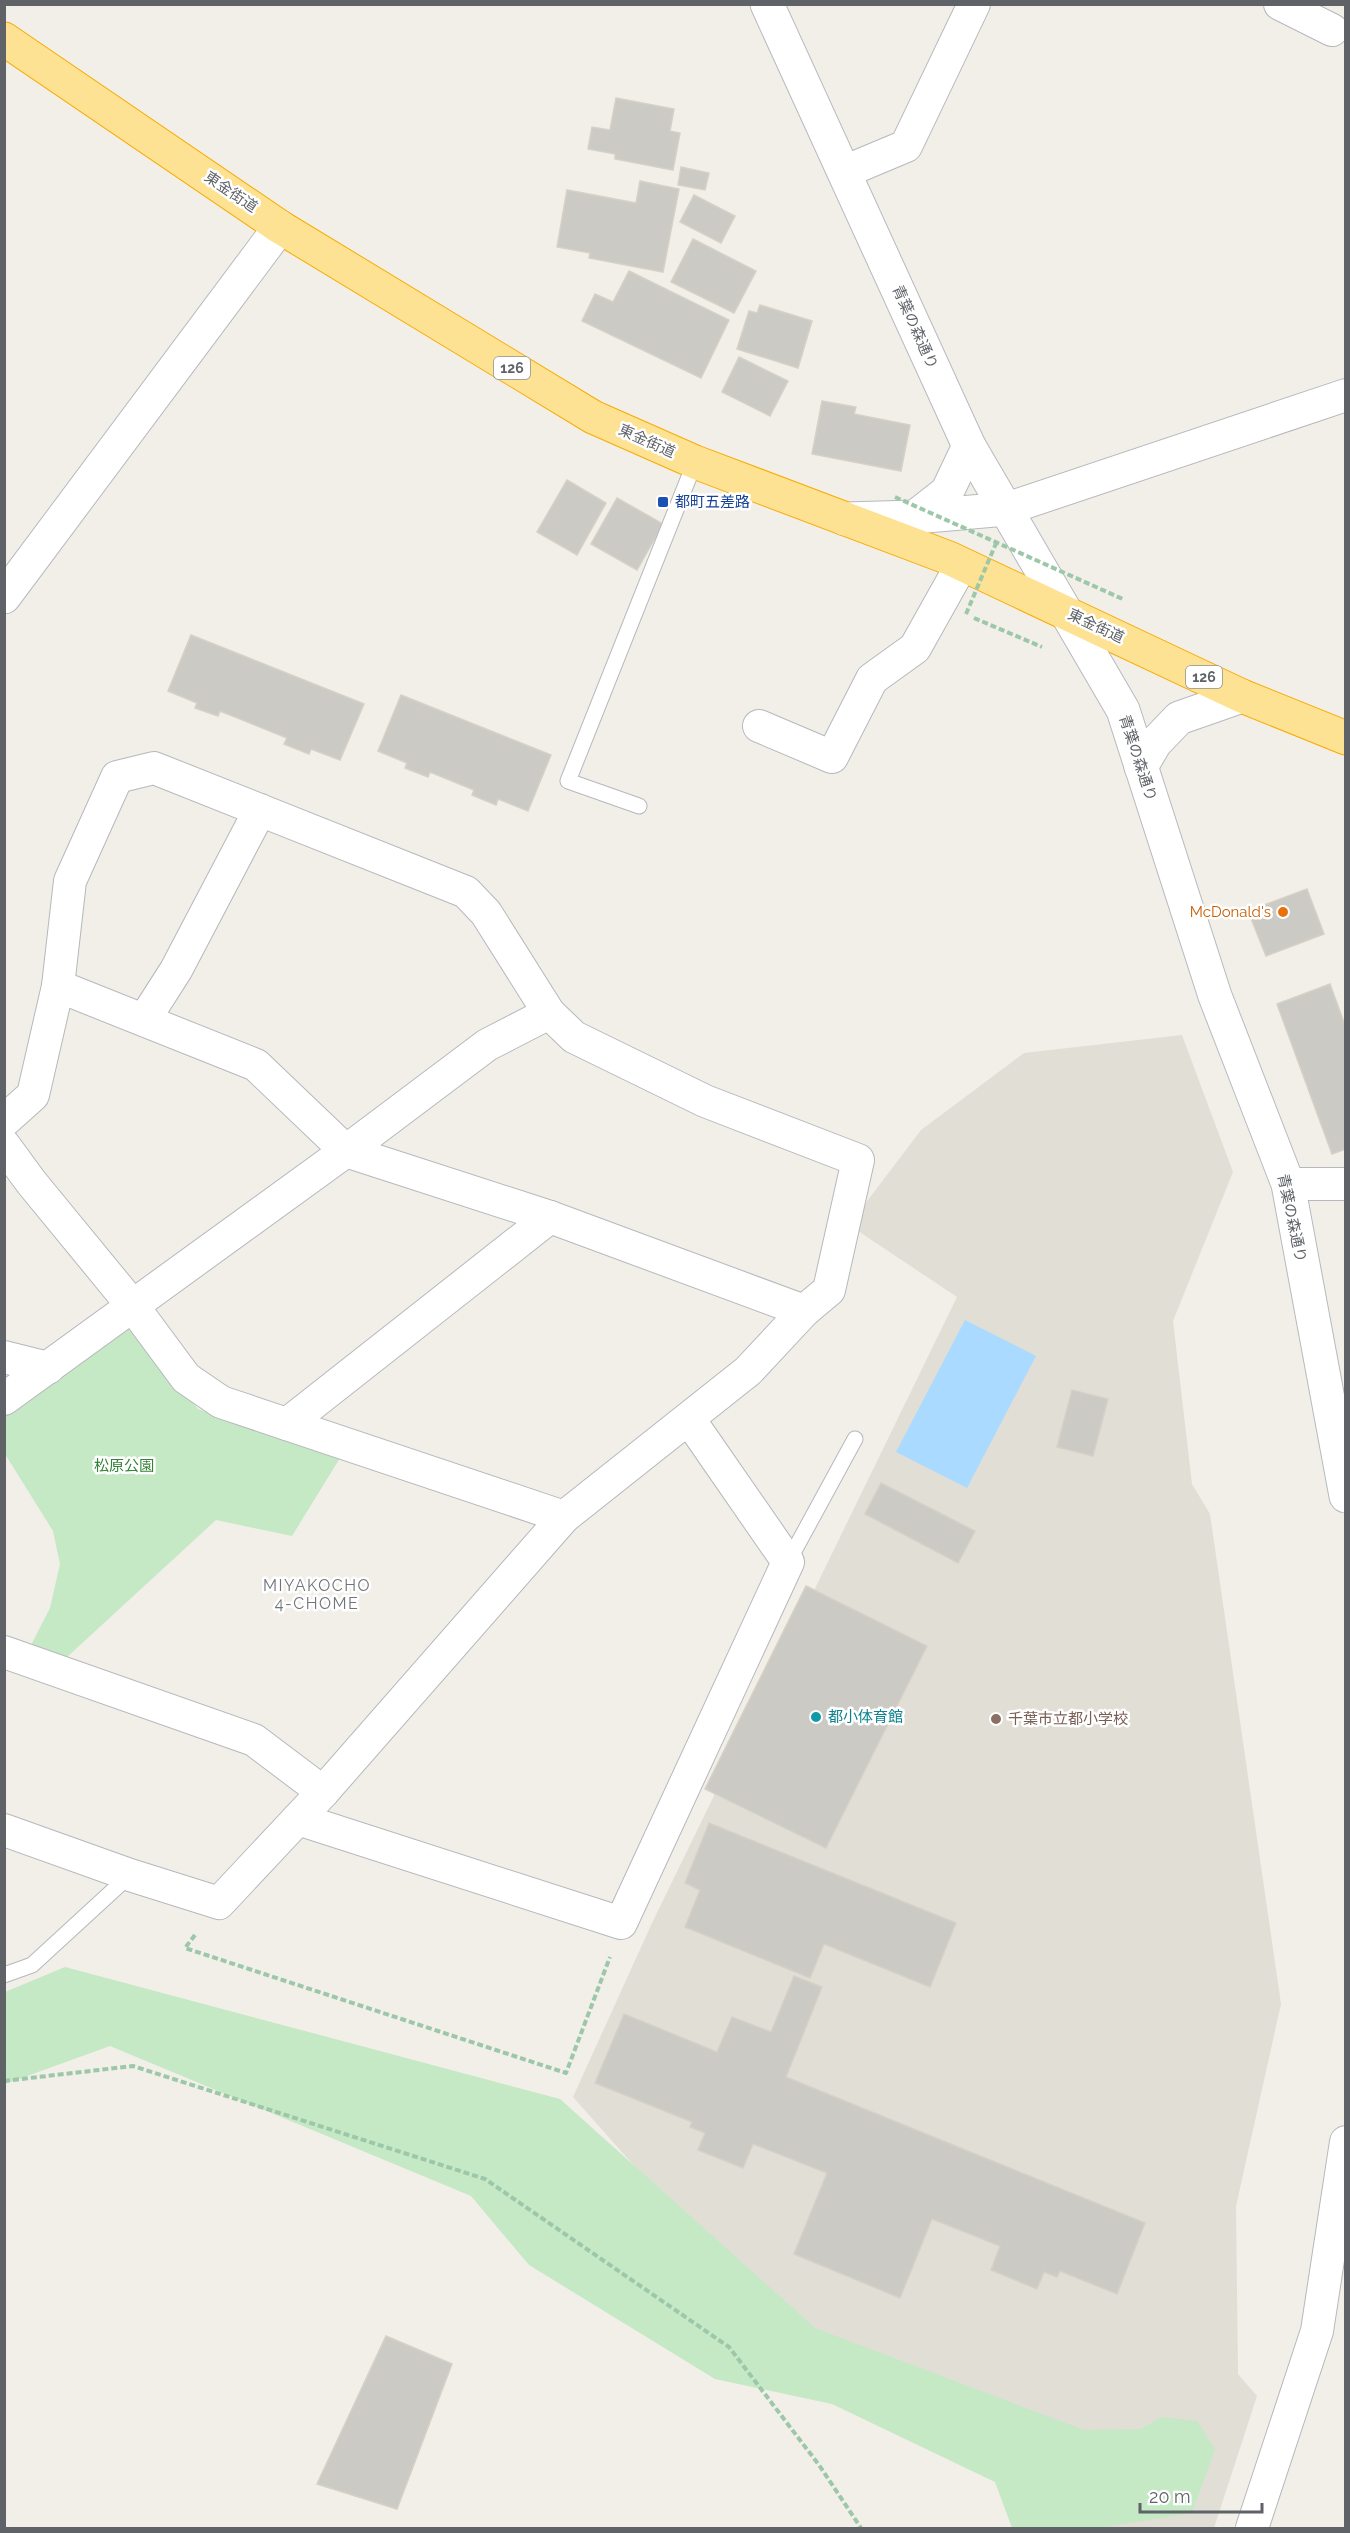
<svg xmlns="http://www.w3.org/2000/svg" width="1350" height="2533" viewBox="0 0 1350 2533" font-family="Raleway,'Noto Sans JP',sans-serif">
<rect width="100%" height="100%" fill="#f1efe8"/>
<!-- education -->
<path fill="#e1ded6" d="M1182 1035 1233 1172 1173 1321 1192 1484 1210 1514 1281 2004 1236 2206 1238 2374 1257 2396 1214 2528H1031L1014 2430 747 2293 573 2097 652 1923 957 1297 849 1225 921 1130 1024 1053Z"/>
<!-- green -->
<g fill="#c5e8c5">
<path d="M116 1329H135L198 1409 340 1458 292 1536 216 1520 66 1658 30 1647 50 1608 60 1564 53 1531 5 1454 4 1411Z"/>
<path d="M65 1967 560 2099 815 2328 1084 2430 1141 2429 1161 2417 1197 2421 1215 2449 1192 2513 1099 2528H1012L995 2482 832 2404 715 2379 529 2265 471 2196 110 2046 5 2084V1992Z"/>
</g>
<!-- water -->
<path fill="#aadaff" d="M965 1320 1036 1356 967 1488 896 1452Z"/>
<!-- building -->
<g fill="#cccac5" stroke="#d6d1c6" stroke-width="1.5">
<path d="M616 98 674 109 670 131 680 133 673 170 615 159V154L588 149 592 127 610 130Z"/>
<path d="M681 167 709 173 705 190 678 185Z"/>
<path d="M640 181 679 189 663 272 589 258 590 253 557 247 567 190 636 203Z"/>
<path d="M694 195 735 216 721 243 680 222Z"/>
<path d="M693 239 756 271 734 313 671 282Z"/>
<path d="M629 271 729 320 701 378 582 321 595 294 613 302Z"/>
<path d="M760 305 812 321 798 368 737 349 749 311 757 313Z"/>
<path d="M739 357 788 381 770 416 722 392Z"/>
<path d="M822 401 856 407 854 414 910 425 901 471 812 454Z"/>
<path d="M567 480 606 503 577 555 537 532Z"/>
<path d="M617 498 663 524 637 570 591 544Z"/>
<path d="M191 635 364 704 340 760 311 749 309 754 284 744 287 738 220 711 218 716 195 708 197 703 168 691Z"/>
<path d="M401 695 551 755 528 811 498 799 496 805 472 795 474 790 430 772 428 777 405 768 407 763 378 751Z"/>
<path d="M1307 889 1324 934 1266 956 1248 911Z"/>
<path d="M1330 984 1346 1028V1149L1332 1154 1277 1004Z"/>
<path d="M1072 1390 1108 1399 1093 1456 1057 1447Z"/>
<path d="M881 1483 975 1531 958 1563 865 1514Z"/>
<path d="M806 1586 927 1646 826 1848 705 1789Z"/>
<path d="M709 1823 956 1923 930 1987 824 1944 810 1978 685 1927 700 1890 685 1883Z"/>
<path d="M794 1976 822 1987 786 2077 1145 2223 1117 2294 1060 2271 1057 2277 1044 2272 1037 2289 991 2270 1000 2246 932 2219 900 2298 794 2254 827 2173 753 2144 743 2168 698 2150 705 2133 690 2127 692 2122 595 2083 624 2014 717 2052 732 2017 771 2032Z"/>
<path d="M386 2336 452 2364 397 2509 317 2484Z"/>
</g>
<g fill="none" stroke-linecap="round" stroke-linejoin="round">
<!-- lane casing -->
<g stroke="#b5b8bc" stroke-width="17">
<g id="lane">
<path d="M639 806 568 781 695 462"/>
<path d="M788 1562 855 1439"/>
<path d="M4 1975 32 1965 130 1875"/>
</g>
</g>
<!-- street casing -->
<g stroke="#b5b8bc" stroke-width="34">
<g id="street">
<path d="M1280 4 1332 30"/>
<path d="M844 172 906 146 974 4"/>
<path d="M1006 509 1346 395"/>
<path d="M759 726 832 757 872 679 915 648 962 564"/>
<path d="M58 986 256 1065 346 1151 550 1217 804 1311"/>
<path d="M144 1020 176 970 260 810"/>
<path d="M4 1121 33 1095 58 986 70 881 117 777 154 768 466 892 486 913 549 1013 574 1037 705 1101 858 1160 829 1290 804 1311 748 1371 564 1517 323 1792 219 1903 130 1875 4 1830"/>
<path d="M4 1145 31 1182 132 1305 186 1378 221 1402 564 1517"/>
<path d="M1288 1184H1346"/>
<path d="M4 1357 48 1368"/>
<path d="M4 1399 346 1151 487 1045 549 1013"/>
<path d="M287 1424 550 1217"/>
<path d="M4 1652 254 1740 323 1792"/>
<path d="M298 1819 621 1923 788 1562 689 1419"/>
<path d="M1252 2528 1317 2331 1346 2142"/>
</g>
</g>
<!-- secondary casing -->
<g stroke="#b6babf" stroke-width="35">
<g id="secondary">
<path d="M767 4 969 446 1123 710 1215 996 1288 1184 1346 1496"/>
<path d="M915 517 947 492 969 446"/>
<path d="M845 519 915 517 1006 509"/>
<path d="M4 597 280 227"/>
<path d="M1141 767 1155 743 1179 718 1242 696"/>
</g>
</g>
<!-- highway casing -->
<g stroke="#f9ab00" stroke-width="35">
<path id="highway" d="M4 39 280 227 593 417 695 462 949 558 1242 696 1346 738"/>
</g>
<!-- path -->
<g stroke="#9cc7a9" stroke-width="4" stroke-dasharray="6 3" stroke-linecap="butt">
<path d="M974 618 1042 647"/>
<path d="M195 1935 185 1948 566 2073 610 1957"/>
<path d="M4 2081 133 2066 485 2179 729 2347 819 2465 861 2528"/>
</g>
<!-- lane -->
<use href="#lane" stroke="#fff" stroke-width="15"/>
<!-- street -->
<use href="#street" stroke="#fff" stroke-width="32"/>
<!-- secondary -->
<use href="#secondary" stroke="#fff" stroke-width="33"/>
<!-- highway -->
<use href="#highway" stroke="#fde293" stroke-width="33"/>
<!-- path-bridge -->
<g stroke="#9cc7a9" stroke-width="4" stroke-dasharray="6 3" stroke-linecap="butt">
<path d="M895 497 1125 600"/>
<path d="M966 614 997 541"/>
</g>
</g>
<!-- markers -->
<rect fill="#1a4fb4" stroke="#fff" stroke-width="2" x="657" y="496" width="12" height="12" rx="3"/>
<circle fill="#e8710a" stroke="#fff" stroke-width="2" cx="1283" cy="912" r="6"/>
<circle fill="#0f9aa8" stroke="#fff" stroke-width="2" cx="816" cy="1717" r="6"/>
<circle fill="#8d6e63" stroke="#fff" stroke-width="2" cx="996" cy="1719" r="6"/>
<g text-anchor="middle" stroke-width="5" stroke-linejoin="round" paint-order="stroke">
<!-- shield labels -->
<g fill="#fff" stroke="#8f9295" stroke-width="1.5">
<rect x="494" y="357" width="36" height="22" rx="4.5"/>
<rect x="1186" y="666" width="36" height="22" rx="4.5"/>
</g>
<g font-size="14" font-weight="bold" fill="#5f6368">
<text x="512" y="373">126</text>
<text x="1204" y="682">126</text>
</g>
<!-- street labels -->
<g font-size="15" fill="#5f6368" stroke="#fff">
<text transform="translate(231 192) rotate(34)" y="5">東金街道</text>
<text transform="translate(915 327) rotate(66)" y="5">青葉の森通り</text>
<text transform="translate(647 441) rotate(24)" y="5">東金街道</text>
<text transform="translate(1096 626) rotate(25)" y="5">東金街道</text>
<text transform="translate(1138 758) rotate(72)" y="5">青葉の森通り</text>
<text transform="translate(1292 1218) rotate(78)" y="5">青葉の森通り</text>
</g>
<!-- transit labels -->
<g font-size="15" fill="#164399" stroke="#fff" text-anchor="start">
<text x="675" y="507">都町五差路</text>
</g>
<!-- food labels -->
<g font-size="15" fill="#c56008" stroke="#fff" text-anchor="end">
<text x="1271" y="917">McDonald's</text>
</g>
<!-- park labels -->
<g font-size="15" fill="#348238" stroke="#fff">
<text x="124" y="1471">松原公園</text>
</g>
<!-- culture labels -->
<g font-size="15" fill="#0d838f" stroke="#fff" text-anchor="start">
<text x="828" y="1722">都小体育館</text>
</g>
<!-- education labels -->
<g font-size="15" fill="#785e54" stroke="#fff" text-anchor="start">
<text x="1008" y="1724">千葉市立都小学校</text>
</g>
<!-- neighbourhood labels -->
<g font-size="16" letter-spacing="1.5" fill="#70757a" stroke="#fff">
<text x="317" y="1591">MIYAKOCHO<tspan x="317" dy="18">4-CHOME</tspan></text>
</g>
</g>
<!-- border -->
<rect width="1350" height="2533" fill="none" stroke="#5f6368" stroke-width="12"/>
<!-- scale -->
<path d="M1140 2503v9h122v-9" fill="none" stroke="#5f6368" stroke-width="3"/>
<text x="1149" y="2503" font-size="18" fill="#5f6368" stroke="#ffffff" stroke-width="4.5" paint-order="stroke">20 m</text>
</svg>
